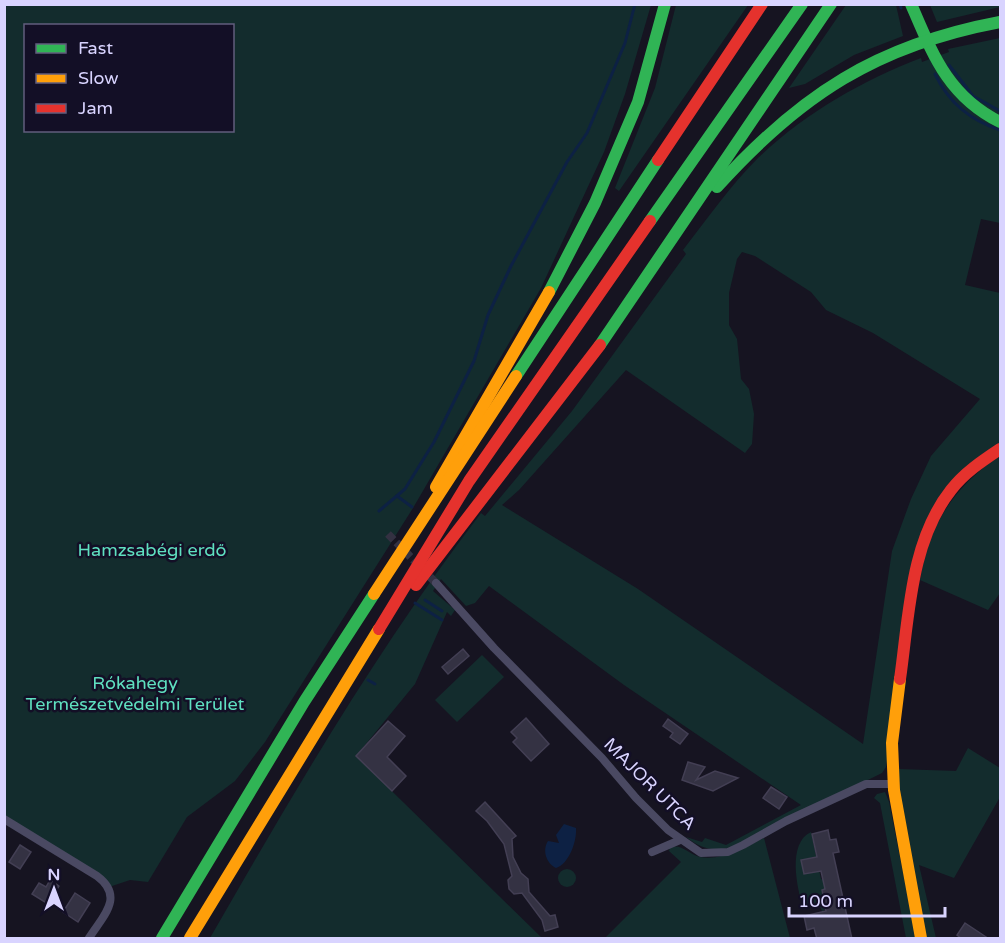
<svg xmlns="http://www.w3.org/2000/svg" width="1005" height="943" viewBox="0 0 1005 943" font-family="'Varela Round',sans-serif">
<rect width="100%" height="100%" fill="#161421"/>
<!-- green -->
<g fill="#132c2d" fill-rule="evenodd">
<path d="M1000 4V7L937 22 930 5Z"/>
<path d="M4 5H651L625 94 604 152 541 288 413 508 265 742 235 781 187 817 148 882 130 880 109 887 5 819ZM26 26H232V130H26Z"/>
<path d="M676 5H748L619 191 615 188 655 88Z"/>
<path d="M846 5H896L903 36 854 55 805 84 789 88Z"/>
<path d="M1000 38V223L981 219 965 285 1000 293V443C959 466 933 499 918 544L886 767 882 773 732 847C712 852 702 849 686 837L702 842 705 838 726 845 801 805 624 685 489 586 475 603 466 606 441 579 433 591 455 610 451 616 447 612 415 684 356 756 542 938H210C293 793 379 646 481 513L485 516 572 411 686 254 683 250C707 219 730 186 758 158 804 114 861 81 921 58L922 62 949 52 948 49ZM742 252 755 256 811 292 826 310 873 333 980 399 931 456 911 499 892 551 863 744 638 589 502 505 519 490 626 370 745 453 752 444 754 414 749 389 741 379 737 339 729 325V293L737 259Z"/>
<path d="M1000 455V593L988 610 920 580C929 523 954 488 1000 455Z"/>
<path d="M482 655 504 677 457 722 435 700Z"/>
<path d="M968 748 1000 768V797L954 878 919 865 936 938H925L903 820 898 769 956 771Z"/>
<path d="M885 792 889 802 916 938H906L880 803 874 798 877 794Z"/>
<path d="M811 832 821 879 827 881V909L822 911 819 904 803 907C797 888 787 843 811 832Z"/>
<path d="M764 838 790 938H605L681 862 669 851 670 847C683 844 688 854 700 857 722 861 745 847 764 838Z"/>
<circle cx="567" cy="878" r="9"/>
</g>
<!-- water -->
<path fill="#0d2144" d="M564 824 576 828C577 841 569 864 556 868 546 863 542 850 548 841L559 843 556 835Z"/>
<g fill="none" stroke-linecap="round" stroke-linejoin="round">
<!-- stream -->
<g stroke="#0d2144" stroke-width="3">
<path d="M900 4 901 8"/>
<path d="M949 65 973 96 1000 111"/>
<path d="M935 74C949 103 970 120 1000 130"/>
<path d="M397 496 412 507"/>
<path d="M379 511 405 489 434 442 474 361 488 315 511 266 567 162 587 133 625 43 635 4"/>
<path d="M425 600 442 611"/>
<path d="M415 603 442 620"/>
<path d="M368 680 375 684"/>
</g>
</g>
<!-- building -->
<g fill="#343243" stroke="#433f54" stroke-width="1.5">
<path d="M463 649 469 656 448 674 442 667Z"/>
<path d="M526 718 549 744 531 761 513 742 517 738 511 732Z"/>
<path d="M668 719 688 734 680 744 670 737 673 733 663 726Z"/>
<path d="M388 721 405 736 387 757 406 776 392 791 356 756Z"/>
<path d="M688 762 705 767 696 780 715 771 738 778 713 791 682 780Z"/>
<path d="M771 787 787 797 779 809 763 798Z"/>
<path d="M485 802 516 836 512 839 513 857 521 873 528 879 529 892 550 916 555 915 558 927 545 931 542 920 522 893 514 894 509 889 508 880 512 876 504 844 487 821 476 811Z"/>
<path d="M828 830 830 840 836 839 839 852 833 853 852 939H817L814 928 807 930 804 916 826 911 822 890 825 889 821 871 804 874 801 860 817 857 812 834Z"/>
<path d="M20 845 31 852 20 869 9 862Z"/>
<path d="M50 880 59 886 48 904 32 894 39 883 46 887Z"/>
<path d="M75 893 90 903 78 922 63 912Z"/>
<path d="M965 923 989 939H962L957 935Z"/>
</g>
<g fill="none" stroke-linecap="round" stroke-linejoin="round">
<!-- street-tunnel -->
<path stroke="#333142" stroke-width="8" stroke-dasharray="8 4" stroke-linecap="butt" d="M388 534 436 583"/>
<!-- street -->
<g stroke="#4a4962" stroke-width="8">
<path d="M436 583 494 648 602 758 636 798 668 830 701 853 728 852 743 845 786 821 866 784H893"/>
<path d="M4 819 97 876C125 897 103 916 89 938"/>
<path d="M652 852 680 840"/>
</g>
<!-- fast -->
<g stroke="#30b455" stroke-width="12">
<path d="M911 4C933 55 948 96 1000 122"/>
<path d="M717 187C800 95 877 45 1000 22"/>
<path d="M650 221 802 4"/>
<path d="M549 292 595 203 638 102 665 4"/>
<path d="M600 345 831 4"/>
<path d="M516 376 658 160"/>
<path d="M162 938 304 702 374 594"/>
</g>
<!-- slow -->
<g stroke="#ff9f0a" stroke-width="12">
<path d="M436 487 549 292"/>
<path d="M374 594 516 376"/>
<path d="M900 679 892 743 894 790 921 938"/>
<path d="M190 938 379 629"/>
</g>
<!-- jam -->
<g stroke="#e5322d" stroke-width="12">
<path d="M658 160 762 4"/>
<path d="M416 585 600 345"/>
<path d="M379 629 469 481 650 221"/>
<path d="M900 679C909 617 910 542 951 490 964 473 982 461 1000 449"/>
</g>
</g>
<g text-anchor="middle" stroke-width="5" stroke-linejoin="round" paint-order="stroke">
<!-- park labels -->
<g font-size="18" fill="#5fe0c0" stroke="#130f26">
<text x="152" y="556">Hamzsabégi erdő</text>
<text x="135" y="689">Rókahegy<tspan x="135" dy="21">Természetvédelmi Terület</tspan></text>
</g>
<!-- street labels -->
<g font-size="18" fill="#d9d4ff" stroke="#130f26">
<text transform="translate(650 784) rotate(45)" y="6">MAJOR UTCA</text>
</g>
</g>
<!-- border -->
<rect width="1005" height="943" fill="none" stroke="#d9d4ff" stroke-width="12"/>
<!-- legend -->
<rect x="24" y="24" width="210" height="108" fill="#130f26" stroke="#625e7d" stroke-width="1.5"/>
<rect x="36" y="44" width="30" height="9" fill="#30b455" stroke="#625e7d" stroke-width="1.5"/>
<text x="78" y="54" font-size="18" fill="#d9d4ff">Fast</text>
<rect x="36" y="74" width="30" height="9" fill="#ff9f0a" stroke="#625e7d" stroke-width="1.5"/>
<text x="78" y="84" font-size="18" fill="#d9d4ff">Slow</text>
<rect x="36" y="104" width="30" height="9" fill="#e5322d" stroke="#625e7d" stroke-width="1.5"/>
<text x="78" y="114" font-size="18" fill="#d9d4ff">Jam</text>
<!-- north arrow -->
<g transform="translate(54 889)" stroke="#130f26" stroke-width="4.5" paint-order="stroke">
<path d="M0-4.5L10 22L0 15L-10 22Z" fill="#d9d4ff"/>
<text y="-9" font-size="16" font-weight="bold" text-anchor="middle" fill="#d9d4ff">N</text>
</g>
<!-- scale -->
<path d="M789 907v9h156v-9" fill="none" stroke="#d9d4ff" stroke-width="3"/>
<text x="798" y="907" font-size="18" fill="#d9d4ff" stroke="#130f26" stroke-width="4.5" paint-order="stroke">100 m</text>
</svg>
